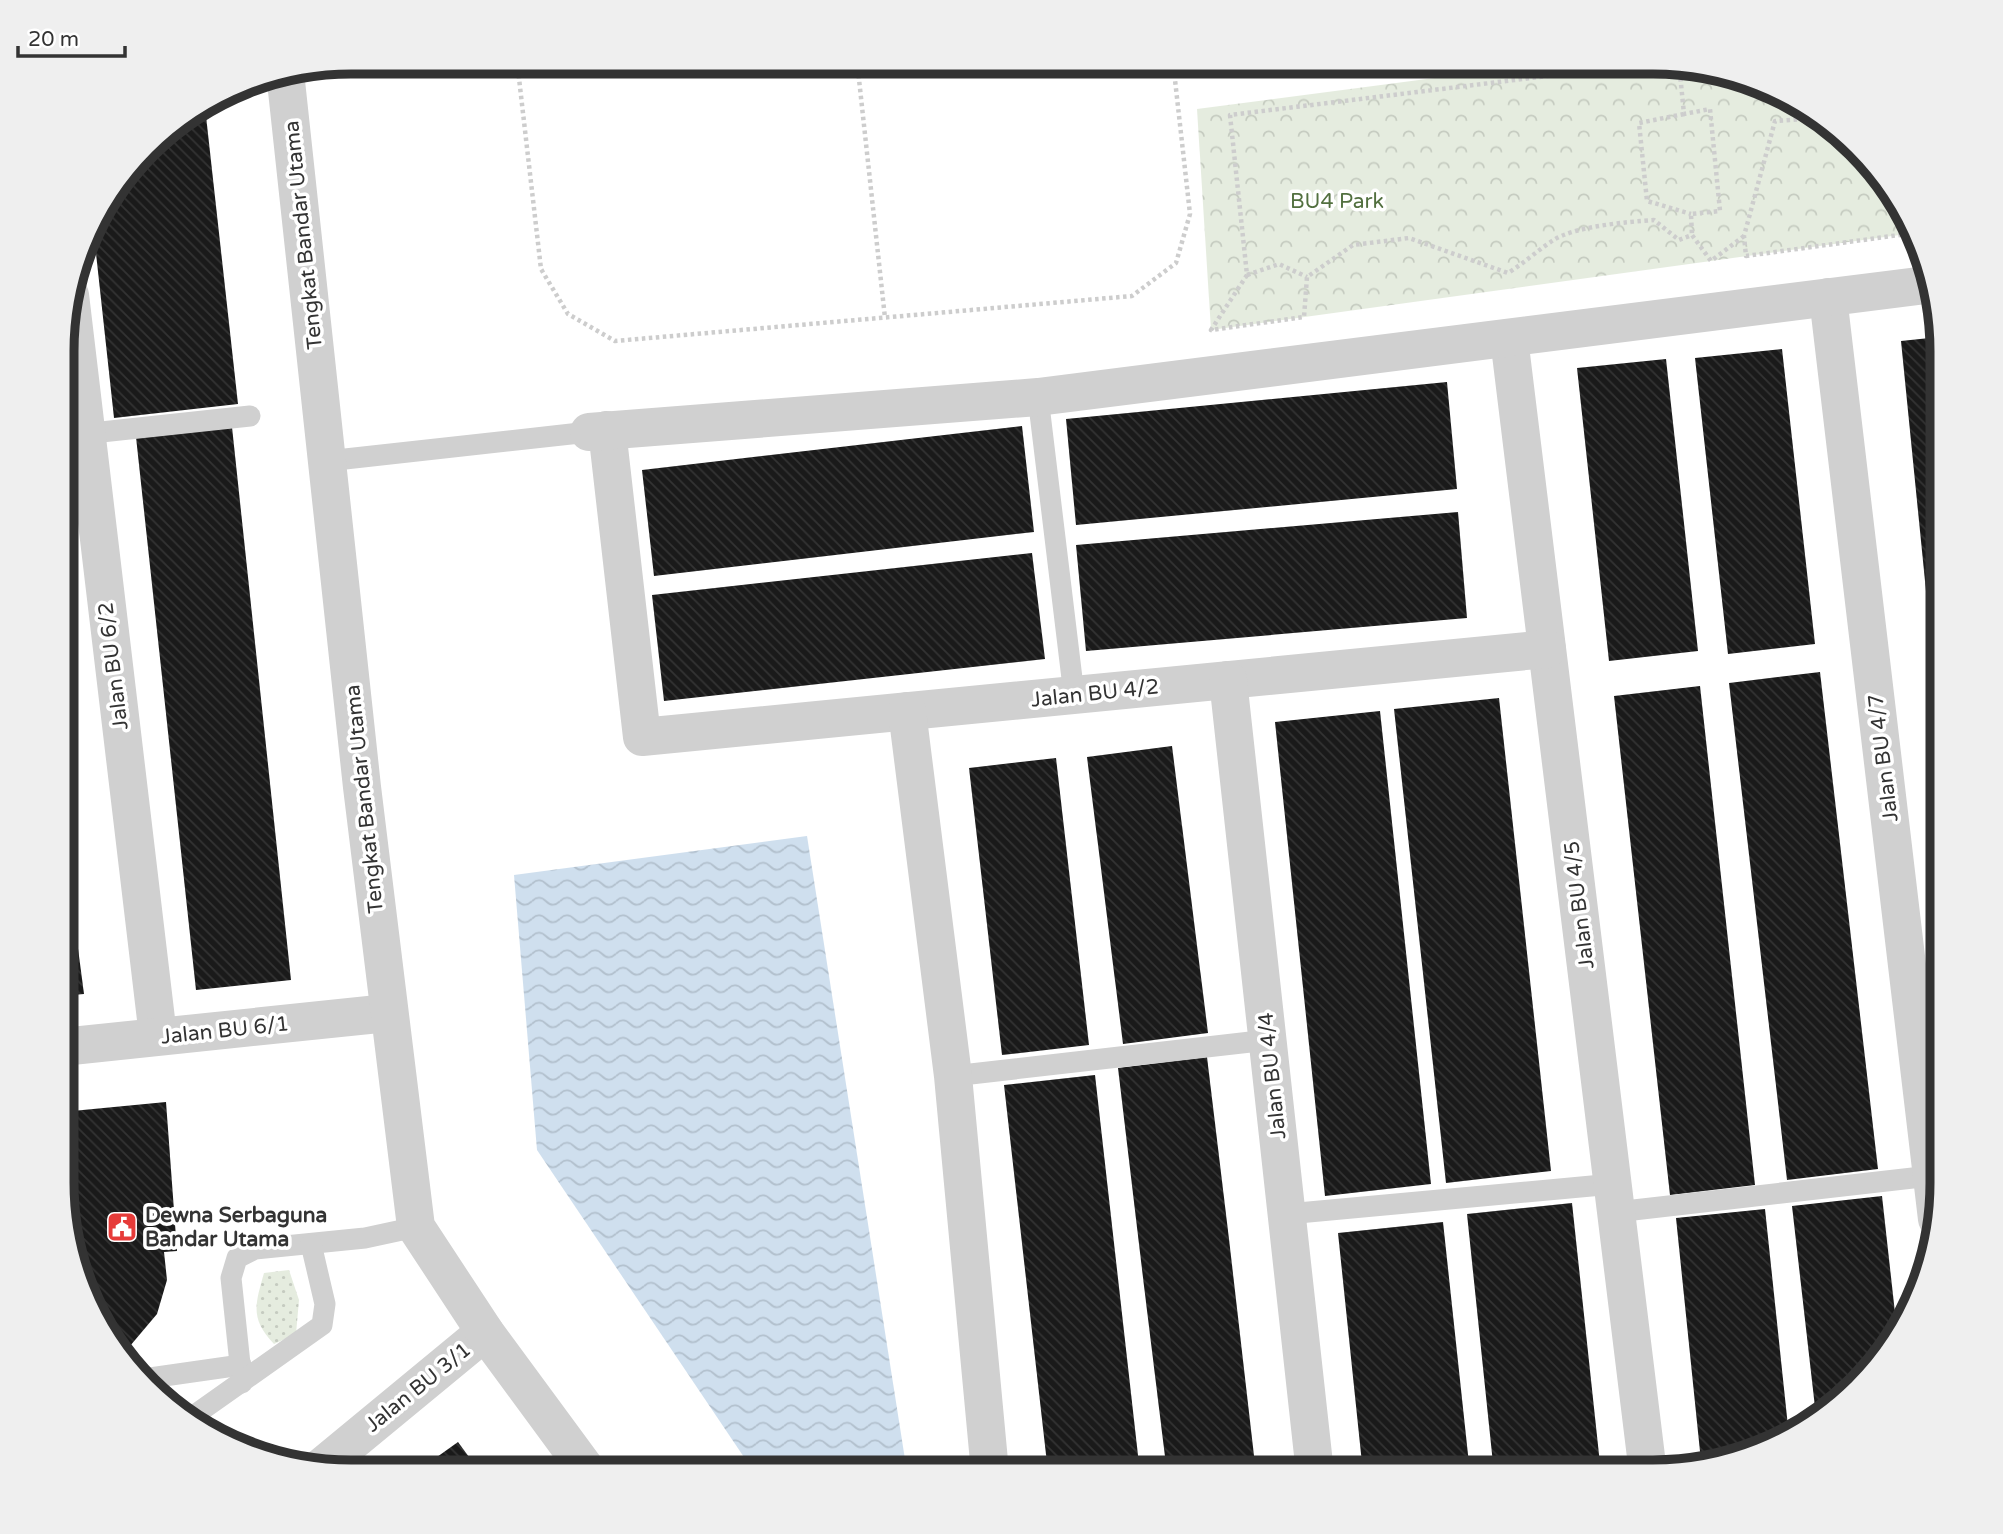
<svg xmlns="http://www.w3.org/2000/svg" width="2003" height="1534" viewBox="0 0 2003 1534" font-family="'Varela Round',sans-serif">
<defs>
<pattern id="grass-dots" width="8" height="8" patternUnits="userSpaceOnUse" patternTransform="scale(1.75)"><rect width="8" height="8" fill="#e5ecdf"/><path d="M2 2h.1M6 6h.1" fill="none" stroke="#c5cbc0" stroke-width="1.8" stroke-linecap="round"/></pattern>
<pattern id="forest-crowns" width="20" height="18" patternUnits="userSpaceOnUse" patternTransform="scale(1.75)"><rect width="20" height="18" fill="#e5ecdf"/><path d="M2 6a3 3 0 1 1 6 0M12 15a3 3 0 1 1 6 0" fill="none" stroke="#c5cbc0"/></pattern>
<pattern id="water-waves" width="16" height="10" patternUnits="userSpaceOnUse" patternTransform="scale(1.75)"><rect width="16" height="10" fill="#cfdfee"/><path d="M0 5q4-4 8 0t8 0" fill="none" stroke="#b2c0cd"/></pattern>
<pattern id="building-back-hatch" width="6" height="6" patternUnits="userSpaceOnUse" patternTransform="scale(1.75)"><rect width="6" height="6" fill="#1a1a1a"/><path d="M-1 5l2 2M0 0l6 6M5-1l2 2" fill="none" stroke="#333"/></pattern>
</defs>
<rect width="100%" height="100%" fill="#fff"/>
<!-- grass -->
<path fill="url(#grass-dots)" d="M289 1270 299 1300 296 1334 274 1344C250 1319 255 1305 264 1273Z"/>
<!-- forest -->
<path fill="url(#forest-crowns)" d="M1557 62H1671L1763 83 1843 133 1912 223 1914 233 1211 330 1197 109Z"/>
<!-- water -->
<path fill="url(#water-waves)" d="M807 836 907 1472H754L537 1150 514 875Z"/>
<!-- building -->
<g fill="url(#building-back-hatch)">
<path d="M205 107 238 404 114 418 93 226 100 206 160 133Z"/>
<path d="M1939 337 1942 350V619L1929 621 1901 341Z"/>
<path d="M1782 349 1815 644 1728 654 1695 358Z"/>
<path d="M1666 359 1698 651 1609 661 1577 368Z"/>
<path d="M1447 382 1457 489 1076 525 1066 419Z"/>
<path d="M1022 426 1034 532 654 576 642 470Z"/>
<path d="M232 427 291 980 196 990 136 437Z"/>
<path d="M1458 512 1467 618 1086 651 1076 545Z"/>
<path d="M1032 553 1045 659 664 701 652 595Z"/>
<path d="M1942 658 1941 706H1940L1934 659Z"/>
<path d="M1820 672 1878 1169 1787 1180 1729 683Z"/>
<path d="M1700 686 1755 1185 1670 1195 1614 696Z"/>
<path d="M1499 698 1551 1171 1446 1183 1394 709Z"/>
<path d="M1380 711 1431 1184 1325 1196 1275 722Z"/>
<path d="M1172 746 1208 1033 1123 1044 1087 757Z"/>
<path d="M1056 758 1089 1045 1002 1055 969 768Z"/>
<path d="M63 834 84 994 62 996Z"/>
<path d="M1207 1057 1229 1239 1256 1473H1167L1144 1286 1118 1068Z"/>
<path d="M1095 1075 1140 1473 1048 1472 1004 1085Z"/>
<path d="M166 1102 177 1251 164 1252 167 1280 157 1314 130 1346 119 1347 91 1312 62 1202V1112Z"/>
<path d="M1882 1196 1897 1331 1870 1374 1816 1416 1792 1206Z"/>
<path d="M1572 1203 1601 1473H1494L1467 1214Z"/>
<path d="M1765 1209 1789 1436 1780 1443 1701 1461 1676 1218Z"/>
<path d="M1443 1222 1470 1473H1363L1338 1233Z"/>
<path d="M458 1442 480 1472H416Z"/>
</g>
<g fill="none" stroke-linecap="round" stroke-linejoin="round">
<!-- path -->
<g stroke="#cdcdcd" stroke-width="4.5" stroke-dasharray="3.5 3.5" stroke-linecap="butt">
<path d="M517 61 541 269 568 314 615 341 1132 296 1176 263 1190 214 1173 62"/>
<path d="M857 61 885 318"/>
<path d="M1661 62 1230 115 1247 275 1211 330 1304 317 1307 277 1353 245 1409 238 1508 273C1524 263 1537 251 1552 241 1574 226 1627 222 1654 220L1679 240 1692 235 1711 261 1744 236"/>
<path d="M1679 64 1684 114 1710 109 1720 211 1691 214 1692 235"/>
<path d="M1684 114 1639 123 1647 201 1691 214"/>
<path d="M1818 118 1775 121 1744 236 1746 256 1914 233"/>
<path d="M1247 275 1279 264 1307 277"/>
</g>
<!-- service -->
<g stroke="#d0d0d0" stroke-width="21">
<path d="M1038 397 1074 695"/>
<path d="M64 436 250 416"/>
<path d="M327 461 589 432"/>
<path d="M953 1076 1268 1040"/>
<path d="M1616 1212 1939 1175"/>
<path d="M1287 1214 1613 1184"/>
<path d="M143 1379 241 1365"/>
<path d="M242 1383 231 1278 237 1258 255 1249 365 1238 416 1227"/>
<path d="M189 1419 322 1325 325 1304 311 1244"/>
</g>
<!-- minor -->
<g stroke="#d0d0d0" stroke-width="38">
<path d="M70 295 158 1036"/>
<path d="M1828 297 1937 1219"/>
<path d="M1509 338 1648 1473"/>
<path d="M607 430 642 737 1547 649"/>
<path d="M589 432 1038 397 1926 285"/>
<path d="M1228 680 1315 1473"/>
<path d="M907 711 953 1076 990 1472"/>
<path d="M62 1047 388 1013"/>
<path d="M319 1469 485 1332"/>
</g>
<!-- tertiary -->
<path stroke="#d0d0d0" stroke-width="38" d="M285 72 362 787 416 1227 485 1332 588 1472"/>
</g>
<!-- icons -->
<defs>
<g id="civic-square" transform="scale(1.575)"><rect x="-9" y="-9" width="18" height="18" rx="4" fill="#e63b39" stroke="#fff"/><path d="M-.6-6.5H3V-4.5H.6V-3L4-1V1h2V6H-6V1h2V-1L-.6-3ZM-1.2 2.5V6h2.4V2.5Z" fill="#fff"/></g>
</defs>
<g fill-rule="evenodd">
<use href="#civic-square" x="122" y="1227"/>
</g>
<g text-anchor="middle" stroke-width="7" stroke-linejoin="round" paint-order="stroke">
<!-- park labels -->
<g font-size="21" fill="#52703f" stroke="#fff">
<text x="1337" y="208">BU4 Park</text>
</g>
<!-- street labels -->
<g font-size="21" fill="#333" stroke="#fff">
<text transform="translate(303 235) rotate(-96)" y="7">Tengkat Bandar Utama</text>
<text transform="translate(113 666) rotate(-97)" y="7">Jalan BU 6/2</text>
<text transform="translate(1095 693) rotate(-6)" y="7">Jalan BU 4/2</text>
<text transform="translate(1883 758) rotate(-97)" y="7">Jalan BU 4/7</text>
<text transform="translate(364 799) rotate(-96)" y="7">Tengkat Bandar Utama</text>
<text transform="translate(1579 905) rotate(-97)" y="7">Jalan BU 4/5</text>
<text transform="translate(225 1030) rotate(-6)" y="7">Jalan BU 6/1</text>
<text transform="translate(1272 1076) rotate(-96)" y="7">Jalan BU 4/4</text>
<text transform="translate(418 1387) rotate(-39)" y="7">Jalan BU 3/1</text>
</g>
<!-- poi labels -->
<g font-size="21" font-weight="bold" fill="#333" stroke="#fff" text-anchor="start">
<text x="145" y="1222">Dewna Serbaguna<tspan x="145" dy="24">Bandar Utama</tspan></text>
</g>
</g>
<!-- crop -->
<path d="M0 0H2003V1534H0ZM351 74H1653A277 277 0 0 1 1930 351V1183A277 277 0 0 1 1653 1460H351A277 277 0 0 1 74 1183V351A277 277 0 0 1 351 74Z" fill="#efefef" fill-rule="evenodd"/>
<path fill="none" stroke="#333" stroke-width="9" d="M351 74H1653A277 277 0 0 1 1930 351V1183A277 277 0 0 1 1653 1460H351A277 277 0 0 1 74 1183V351A277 277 0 0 1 351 74Z"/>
<!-- scale -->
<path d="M18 46v10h107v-10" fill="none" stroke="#333333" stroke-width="3.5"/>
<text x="28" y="46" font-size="21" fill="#333333" stroke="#ffffff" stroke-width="5" paint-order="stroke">20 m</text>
</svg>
